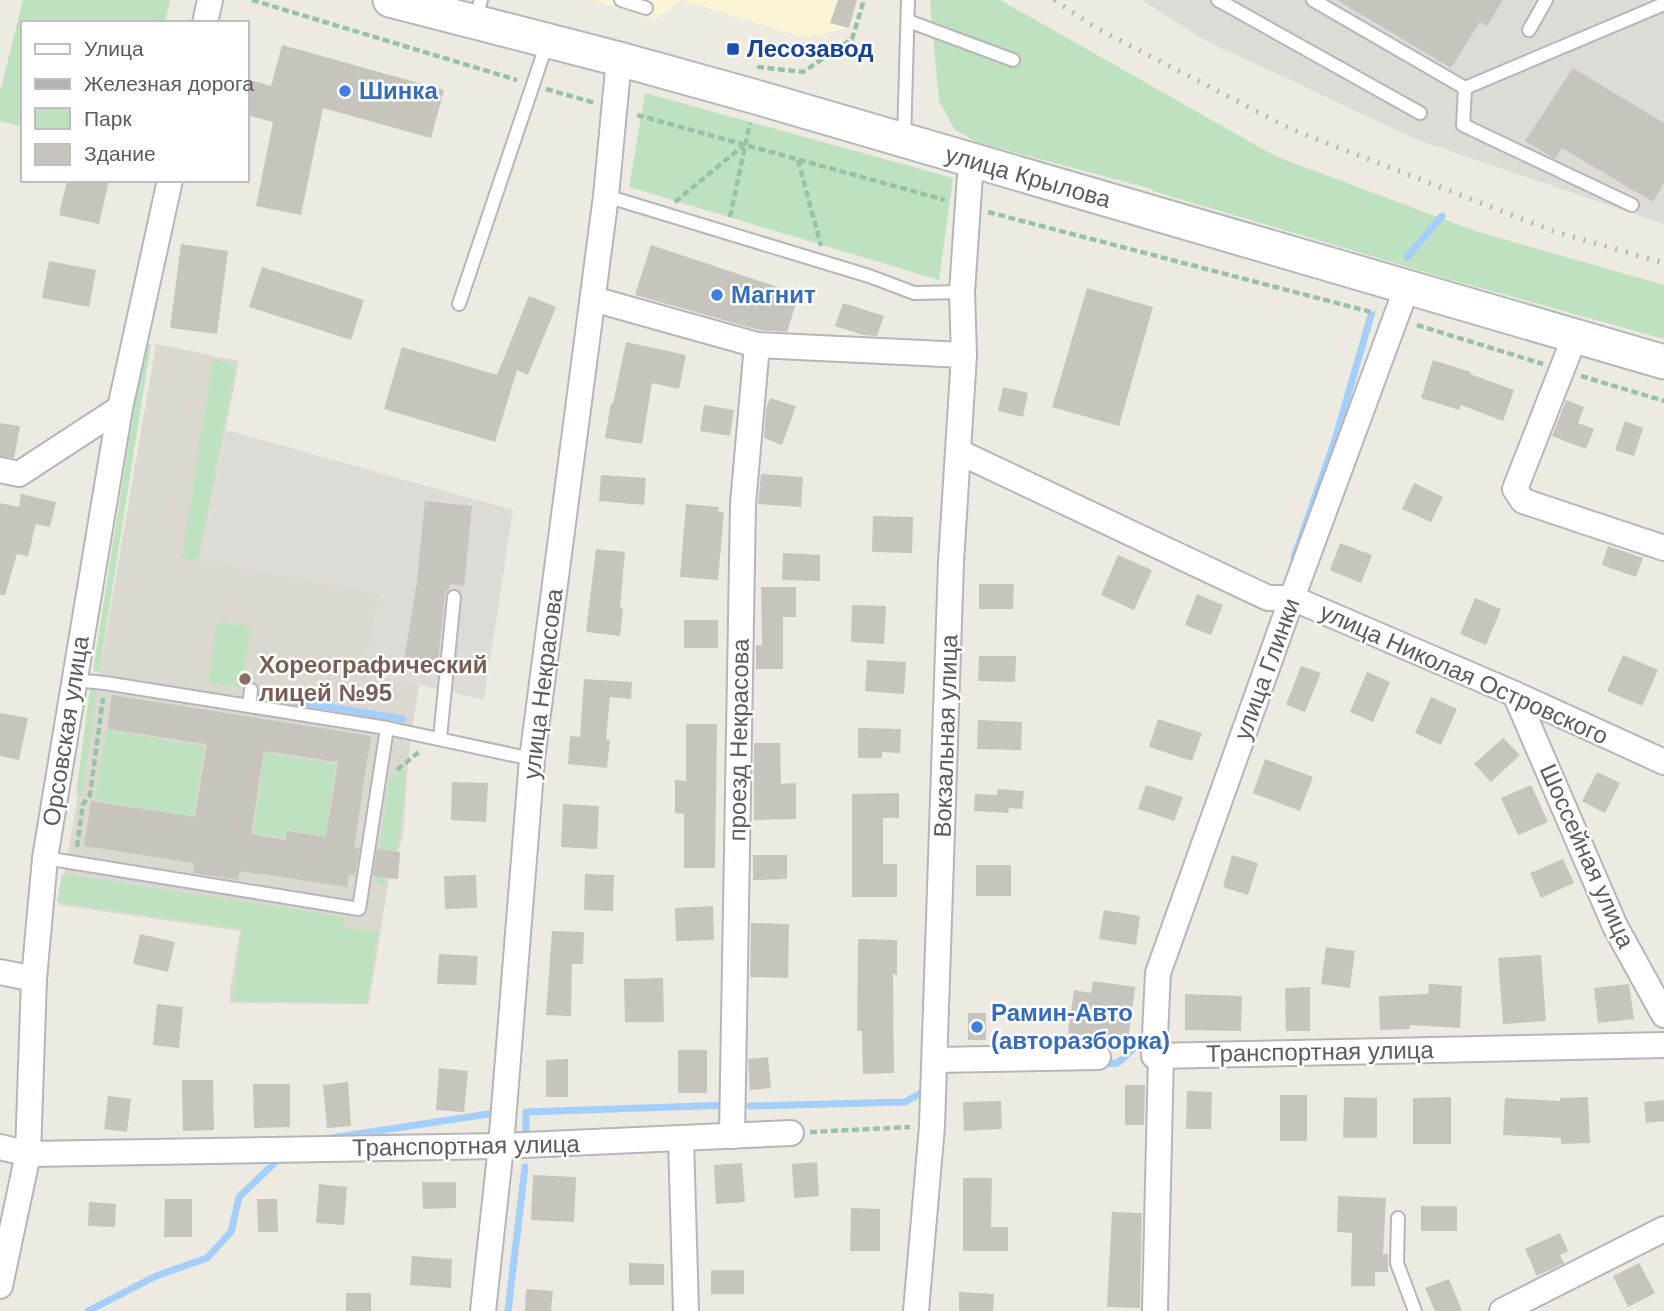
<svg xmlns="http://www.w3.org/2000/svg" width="1664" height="1311" viewBox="0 0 1664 1311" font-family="Arial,sans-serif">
<rect width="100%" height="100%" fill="#eceae1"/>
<!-- commercial -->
<path fill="#fbf5d6" d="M593 0H857L849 28 805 38 682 0 656 19Z"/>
<!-- industrial -->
<g fill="#dddbd5">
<path d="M1141 0H1664V224L1418 140 1205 40Z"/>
<path d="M226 430 513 510 484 700 364 672 380 594 200 559Z"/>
</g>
<!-- education -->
<path fill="#dbd9cf" d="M156 344 239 361 200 559 380 594 364 672 419 685 409 751 403 837 398 851 400 852 398 879H389L369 1004 230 1003V989L240 931 59 905Z"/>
<!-- green -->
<g fill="#bee2c0">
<path d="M23 0H170L165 23H23V127L0 121V92Z"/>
<path d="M930 0H1000L1275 156 1475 231 1664 285V339L1445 278 1153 191 1152 189 979 143 955 130 939 101Z"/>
<path d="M645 93 953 178 939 280 629 187Z"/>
<path d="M144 344H151L99 672 93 671Z"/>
<path d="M213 359 236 364 198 560 182 557Z"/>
<path d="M218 621 251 627 240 687 208 682Z"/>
<path d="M90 688 97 689 82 796 76 795Z"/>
<path d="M106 730 205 746 192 826 165 821 166 812 95 800Z"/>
<path d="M265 753 336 764 328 815 358 820 355 841 287 830 285 838 253 833Z"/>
<path d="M406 769 400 836 396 851 383 850 381 877 387 878 386 885 374 883 389 781Z"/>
<path d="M62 874 344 917 343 928 378 932 367 1003 233 1001 242 929 57 902Z"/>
</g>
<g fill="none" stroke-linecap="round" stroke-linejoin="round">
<!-- stream -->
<g stroke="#a3cffa" stroke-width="7">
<path d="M1407 257 1442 216"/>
<path d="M1294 558 1335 440 1371 315"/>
<path d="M257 695 403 719"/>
<path d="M1099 1064 1118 1063 1147 1036V1033"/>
<path d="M750 1106 905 1102 921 1093"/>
<path d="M331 1138 488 1114"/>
<path d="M526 1140V1112L730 1105"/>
<path d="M88 1311 156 1276 207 1258 231 1232 239 1197 283 1155"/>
<path d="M508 1311 525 1167"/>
</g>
</g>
<!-- building -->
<g fill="#c7c4be" fill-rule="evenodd">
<path d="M838 0H857L849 28 830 23Z"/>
<path d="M1337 0H1503L1487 26 1480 22 1451 68Z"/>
<path d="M282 45 444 90 431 138 323 108 301 215 256 206 273 122 247 115V79L271 86Z"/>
<path d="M1573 68 1664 123V183L1653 202 1562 148 1555 159 1525 141Z"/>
<path d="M67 180H109L99 224 59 215Z"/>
<path d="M181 244 228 251 217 334 170 328Z"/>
<path d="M651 245 799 294 787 332 759 330 635 295Z"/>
<path d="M49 261 96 270 89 307 42 298Z"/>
<path d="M262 267 364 300 351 340 249 307Z"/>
<path d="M1087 288 1153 307 1119 426 1052 407Z"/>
<path d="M529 296 556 307 528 375 517 370 495 442 384 409 402 347 497 375Z"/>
<path d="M843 303 884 316 877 336 863 335 835 326Z"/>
<path d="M626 342 686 355 679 389 652 383 642 444 605 438 611 403 613 404Z"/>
<path d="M1433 360 1471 372 1470 374 1514 390 1503 421 1461 405 1459 410 1421 398Z"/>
<path d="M1003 387 1028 393 1023 417 998 411Z"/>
<path d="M770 398 796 406 782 445 764 438 766 409Z"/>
<path d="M1566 400 1584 407 1578 423 1594 429 1586 449 1552 436Z"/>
<path d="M704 405 734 410 730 436 700 431Z"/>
<path d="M1625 421 1643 428 1634 456 1615 450Z"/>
<path d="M0 423 20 426 14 458 0 456Z"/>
<path d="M761 474 803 477 801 507 758 504Z"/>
<path d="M601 475 646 478 644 505 599 501Z"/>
<path d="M1414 483 1443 497 1431 522 1402 509Z"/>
<path d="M21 494 56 502 50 527 36 524 28 556 17 554 5 595H0V503L19 507Z"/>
<path d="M425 501 472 506 464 586 451 584 445 595 437 672 403 666 417 581Z"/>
<path d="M686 504 719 507 718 511 724 512 718 580 680 577Z"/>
<path d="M873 516 913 517 912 553 872 552Z"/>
<path d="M1340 543 1372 555 1361 583 1330 570Z"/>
<path d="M1608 546 1643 558 1636 577 1602 565Z"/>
<path d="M596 549 625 552 620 608H623L620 636 586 632Z"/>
<path d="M783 553 820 555V581L782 580Z"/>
<path d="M1118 555 1152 570 1134 610 1101 595Z"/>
<path d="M979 584H1014L1013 609H979Z"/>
<path d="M761 587H796V617H783V669H756V645H762Z"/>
<path d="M1197 594 1223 605 1211 635 1185 625Z"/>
<path d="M1475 598 1501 609 1486 645 1460 634Z"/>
<path d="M852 605 886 606 884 644 851 642Z"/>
<rect x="684" y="620" width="34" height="28"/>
<path d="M1623 655 1658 670 1642 706 1607 691Z"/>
<path d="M979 656H1016L1015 682 978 681Z"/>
<path d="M867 660 906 662 904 694 865 691Z"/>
<path d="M1301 666 1321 673 1305 712 1286 705Z"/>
<path d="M1367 672 1390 682 1373 722 1350 712Z"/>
<path d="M584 679 632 682 631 699 610 697 606 739 610 740 607 768 568 764 570 736 580 737Z"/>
<path d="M112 695 371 736 354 847 360 848 355 875 349 874 347 887 240 871 238 880 193 873 194 863 84 846 91 801 195 817 207 744 107 729ZM264 751 338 762 326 837 287 831 286 840 251 834Z"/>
<path d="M1431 697 1457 709 1441 745 1415 733Z"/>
<path d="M0 713 28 718 19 760 0 756Z"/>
<path d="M1158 719 1202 733 1192 761 1149 747Z"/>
<path d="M978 720 1022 722 1021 750 977 749Z"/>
<path d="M686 724H717L715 868H684V814L675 813V780L686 781Z"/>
<path d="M858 728 901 729 900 753 882 752V758H858Z"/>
<path d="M1503 738 1520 755 1491 782 1474 764Z"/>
<path d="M754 743H780L781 784 796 783V819L754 820Z"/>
<path d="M1265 759 1313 777 1300 811 1253 793Z"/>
<path d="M1597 772 1620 783 1605 813 1582 801Z"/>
<path d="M452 782 488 783 486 822 451 820Z"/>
<path d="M1146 785 1183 797 1174 821 1138 809Z"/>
<path d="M1531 785 1548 822 1518 835 1501 798Z"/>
<path d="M997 789 1024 791 1022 809 1009 808 1008 813 974 811 975 794 997 795Z"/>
<path d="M899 793V818H883V864H897V897H852V794Z"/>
<path d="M563 804 599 806 597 849 561 847Z"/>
<path d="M377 849 400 852 398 879 373 876Z"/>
<path d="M753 855H787V879L753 880Z"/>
<path d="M1232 855 1258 863 1248 895 1223 887Z"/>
<path d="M1563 859 1574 883 1541 898 1530 873Z"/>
<rect x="976" y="865" width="35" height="31"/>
<path d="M585 874 614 875 613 911 584 910Z"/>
<path d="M476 875 477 908 445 909 444 876Z"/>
<path d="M713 906 714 940 676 941 675 908Z"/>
<path d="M1104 910 1140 916 1136 945 1099 939Z"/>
<path d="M751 923 789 924 788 978 750 977Z"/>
<path d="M552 931 584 932 583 964H572L571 1016 546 1015Z"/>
<path d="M140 934 175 942 168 972 133 964Z"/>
<path d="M858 939 897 940V975L893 974 894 1073 863 1074 862 1031H857Z"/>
<path d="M1326 947 1355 951 1350 988 1321 984Z"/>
<path d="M439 954 478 956 476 985 437 984Z"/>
<path d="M1541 955 1546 1021 1503 1024 1498 958Z"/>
<path d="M663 978 664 1022H625L624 979Z"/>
<path d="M1093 981 1135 987 1128 1041 1068 1033 1074 990 1091 993Z"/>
<path d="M1429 984 1462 986 1460 1028 1410 1025V1029L1380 1030 1379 996 1428 994Z"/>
<path d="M1629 984 1634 1019 1598 1023 1594 988Z"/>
<path d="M1310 987V1031H1286L1285 988Z"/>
<path d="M1185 994 1242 996 1241 1031 1185 1030Z"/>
<path d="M157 1004 183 1007 179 1048 153 1045Z"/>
<rect x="968" y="1013" width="18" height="27"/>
<rect x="678" y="1050" width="29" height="43"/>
<path d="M768 1057 771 1088 750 1090 748 1059Z"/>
<path d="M568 1059V1097H546V1060Z"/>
<path d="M439 1068 468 1071 464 1112 436 1110Z"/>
<path d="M182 1080H213L214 1130 183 1131Z"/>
<path d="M348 1082 351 1126 327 1128 323 1085Z"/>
<path d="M253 1084H290V1127L254 1128Z"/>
<path d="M1125 1085H1145L1144 1125H1125Z"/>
<path d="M1187 1091 1212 1092 1211 1129H1186Z"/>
<rect x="1280" y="1095" width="27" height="46"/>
<path d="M108 1096 131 1099 127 1132 104 1129Z"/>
<path d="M1344 1097 1377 1098V1138H1343Z"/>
<path d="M1451 1097V1144H1413V1098Z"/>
<path d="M1588 1097 1590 1143 1561 1144V1138L1503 1135 1505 1098 1560 1101V1098Z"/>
<path d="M1664 1100V1121L1646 1123 1644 1102Z"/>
<path d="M1001 1101 1002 1129 964 1131 963 1102Z"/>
<path d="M817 1162 819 1196 794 1198 792 1164Z"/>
<path d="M742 1163 745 1202 716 1204 714 1165Z"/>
<path d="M533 1175 576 1177 574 1222 531 1220Z"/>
<path d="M963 1178H992L991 1227H1008V1251H963Z"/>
<path d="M422 1182H456V1208L423 1209Z"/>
<path d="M319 1184 347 1187 344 1225 316 1223Z"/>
<path d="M1338 1196 1386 1198 1383 1254H1388V1272H1375V1286H1351L1352 1233 1337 1232Z"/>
<path d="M165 1199H192V1237H164Z"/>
<path d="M257 1199H277L278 1232H258Z"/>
<path d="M89 1202 116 1204 115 1227 88 1226Z"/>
<rect x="1421" y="1206" width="36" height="25"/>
<path d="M851 1208 880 1209V1251H850Z"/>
<path d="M1112 1212 1142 1213 1140 1308 1107 1307Z"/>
<path d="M1560 1233 1568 1251 1560 1255 1564 1263 1537 1276 1525 1249Z"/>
<path d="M412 1256 452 1259 451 1288 410 1285Z"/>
<path d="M629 1263 664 1264V1285H629Z"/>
<path d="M1639 1263 1655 1293 1628 1307 1613 1276Z"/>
<rect x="711" y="1270" width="33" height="24"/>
<path d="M1449 1279 1462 1311H1435L1425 1288Z"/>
<path d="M526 1289 553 1291 551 1311H525Z"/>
<path d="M959 1292 994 1294 993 1311H959Z"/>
<rect x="346" y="1293" width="25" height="18"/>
</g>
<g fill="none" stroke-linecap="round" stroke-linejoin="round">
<!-- service casing -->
<g stroke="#b4b6bb" stroke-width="16">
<g id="service">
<path d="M621 0 646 8"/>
<path d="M1218 0 1420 113"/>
<path d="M1313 0 1465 88 1664 4"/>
<path d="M475 21 481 0"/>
<path d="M908 21 1013 60"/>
<path d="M1529 30 1546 0"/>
<path d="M1465 88 1463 125 1632 205"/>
<path d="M904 140 908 0"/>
<path d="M606 196 869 276 914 293 962 292"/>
<path d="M459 304 548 40"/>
<path d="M74 680 105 683 387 728 532 759"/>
<path d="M249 706 251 690"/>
<path d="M440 738 454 597"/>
<path d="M45 858 359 909 387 728"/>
<path d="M1398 1218 1397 1263 1415 1311"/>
</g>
</g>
<!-- minor casing -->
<g stroke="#b4b6bb" stroke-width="28">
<g id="minor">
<path d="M205 23 210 0"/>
<path d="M1407 287 1292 598 1158 973 1154 1056 1664 1045"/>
<path d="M593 299 757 345 964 355"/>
<path d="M1575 336 1515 489 1523 501 1664 548"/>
<path d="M959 452 1268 598H1292L1515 694 1664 762"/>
<path d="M0 470 19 474 120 408"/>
<path d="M1515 694 1615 926 1664 1015"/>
<path d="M0 972 34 979"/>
<path d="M935 1060 1098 1057"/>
<path d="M732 1136 743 504 757 345"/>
<path d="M681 1139 686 1311"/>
<path d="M0 1147 28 1154 501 1146 791 1133"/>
<path d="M0 1286 28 1154 34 979 45 858 120 408 170 180"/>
<path d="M483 1311 501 1146 532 759 606 196 619 59"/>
<path d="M916 1311 932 1126 951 562 964 355 962 292 971 160"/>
<path d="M1155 1311 1161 1055"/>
<path d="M1502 1311 1664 1229"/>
</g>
</g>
<!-- secondary casing -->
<g stroke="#b5b7bd" stroke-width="37">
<path id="secondary" d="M390 0 619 59 756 97 1664 362"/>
</g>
<!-- path -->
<g stroke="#98c2a7" stroke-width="4.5" stroke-dasharray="7 3.5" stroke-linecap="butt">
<path d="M252 0 517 80"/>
<path d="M759 69V67L803 72 852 39 864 0"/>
<path d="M546 89 595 103"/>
<path d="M637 115 945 200"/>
<path d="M798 160 821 246"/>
<path d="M675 202 744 145"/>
<path d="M988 212 1375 313"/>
<path d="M730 217 750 123"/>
<path d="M1417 325 1543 364"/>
<path d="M1581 376 1664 401"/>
<path d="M397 770 420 751"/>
<path d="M77 847 83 804 90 795 103 698"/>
<path d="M810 1132 910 1127"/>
</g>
<!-- service -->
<use href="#service" stroke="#fff" stroke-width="12"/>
<!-- minor -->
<use href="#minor" stroke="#fff" stroke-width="24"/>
<!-- secondary -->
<use href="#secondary" stroke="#fff" stroke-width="33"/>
<!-- rail -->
<path stroke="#b2b3b3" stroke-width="5" stroke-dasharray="2 9" stroke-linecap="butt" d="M1054 0 1096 28 1291 129 1553 231 1664 263"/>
</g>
<!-- markers -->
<rect fill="#1a4fb4" stroke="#fff" stroke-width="2.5" x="726" y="42" width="14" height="14" rx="3.5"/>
<g fill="#3f7fe0" stroke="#fff" stroke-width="2.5">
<circle cx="345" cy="91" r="7"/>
<circle cx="717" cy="295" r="7"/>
<circle cx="977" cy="1027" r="7"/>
</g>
<circle fill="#8d6e63" stroke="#fff" stroke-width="2.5" cx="245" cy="679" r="7"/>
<g text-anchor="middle" stroke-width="5" stroke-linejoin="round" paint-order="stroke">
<!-- transit labels -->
<g font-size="24" font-weight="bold" fill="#164399" stroke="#fff" text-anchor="start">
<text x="747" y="57">Лесозавод</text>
</g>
<!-- shop labels -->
<g font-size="24" font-weight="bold" fill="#366cbe" stroke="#fff" text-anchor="start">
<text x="359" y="99">Шинка</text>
<text x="731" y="303">Магнит</text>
<text x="991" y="1021">Рамин-Авто<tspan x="991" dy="28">(авторазборка)</tspan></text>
</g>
<!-- street labels -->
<g font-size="24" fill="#5a5c61" stroke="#fff">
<text transform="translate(1028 177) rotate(16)" y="8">улица Крылова</text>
<text transform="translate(1267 669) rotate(-70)" y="8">улица Глинки</text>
<text transform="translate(1464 674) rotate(24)" y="8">улица Николая Островского</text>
<text transform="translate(543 684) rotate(-83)" y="8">улица Некрасова</text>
<text transform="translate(66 731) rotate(-81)" y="8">Орсовская улица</text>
<text transform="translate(946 736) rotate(-88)" y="8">Вокзальная улица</text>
<text transform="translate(739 740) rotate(-89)" y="8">проезд Некрасова</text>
<text transform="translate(1587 856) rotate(66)" y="8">Шоссейная улица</text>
<text transform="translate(1320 1052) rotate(-1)" y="8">Транспортная улица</text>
<text transform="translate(466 1146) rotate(-1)" y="8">Транспортная улица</text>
</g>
<!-- education labels -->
<g font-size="24" font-weight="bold" fill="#785e54" stroke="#fff" text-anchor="start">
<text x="259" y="673">Хореографический<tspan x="259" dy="28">лицей №95</tspan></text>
</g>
</g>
<!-- legend -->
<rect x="21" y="21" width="228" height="161" fill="#ffffff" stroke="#bdbec0" stroke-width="2"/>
<rect x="35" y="44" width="35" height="10" fill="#ffffff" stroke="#bdbec0" stroke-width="2"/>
<text x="84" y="56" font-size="21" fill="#5a5c61">Улица</text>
<rect x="35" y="79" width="35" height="10" fill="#b2b3b3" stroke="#bdbec0" stroke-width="2"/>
<text x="84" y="91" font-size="21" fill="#5a5c61">Железная дорога</text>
<rect x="35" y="108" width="35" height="21" fill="#bee2c0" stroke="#bdbec0" stroke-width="2"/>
<text x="84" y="126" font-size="21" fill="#5a5c61">Парк</text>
<rect x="35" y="144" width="35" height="21" fill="#c7c4be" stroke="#bdbec0" stroke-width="2"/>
<text x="84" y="161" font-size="21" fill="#5a5c61">Здание</text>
</svg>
